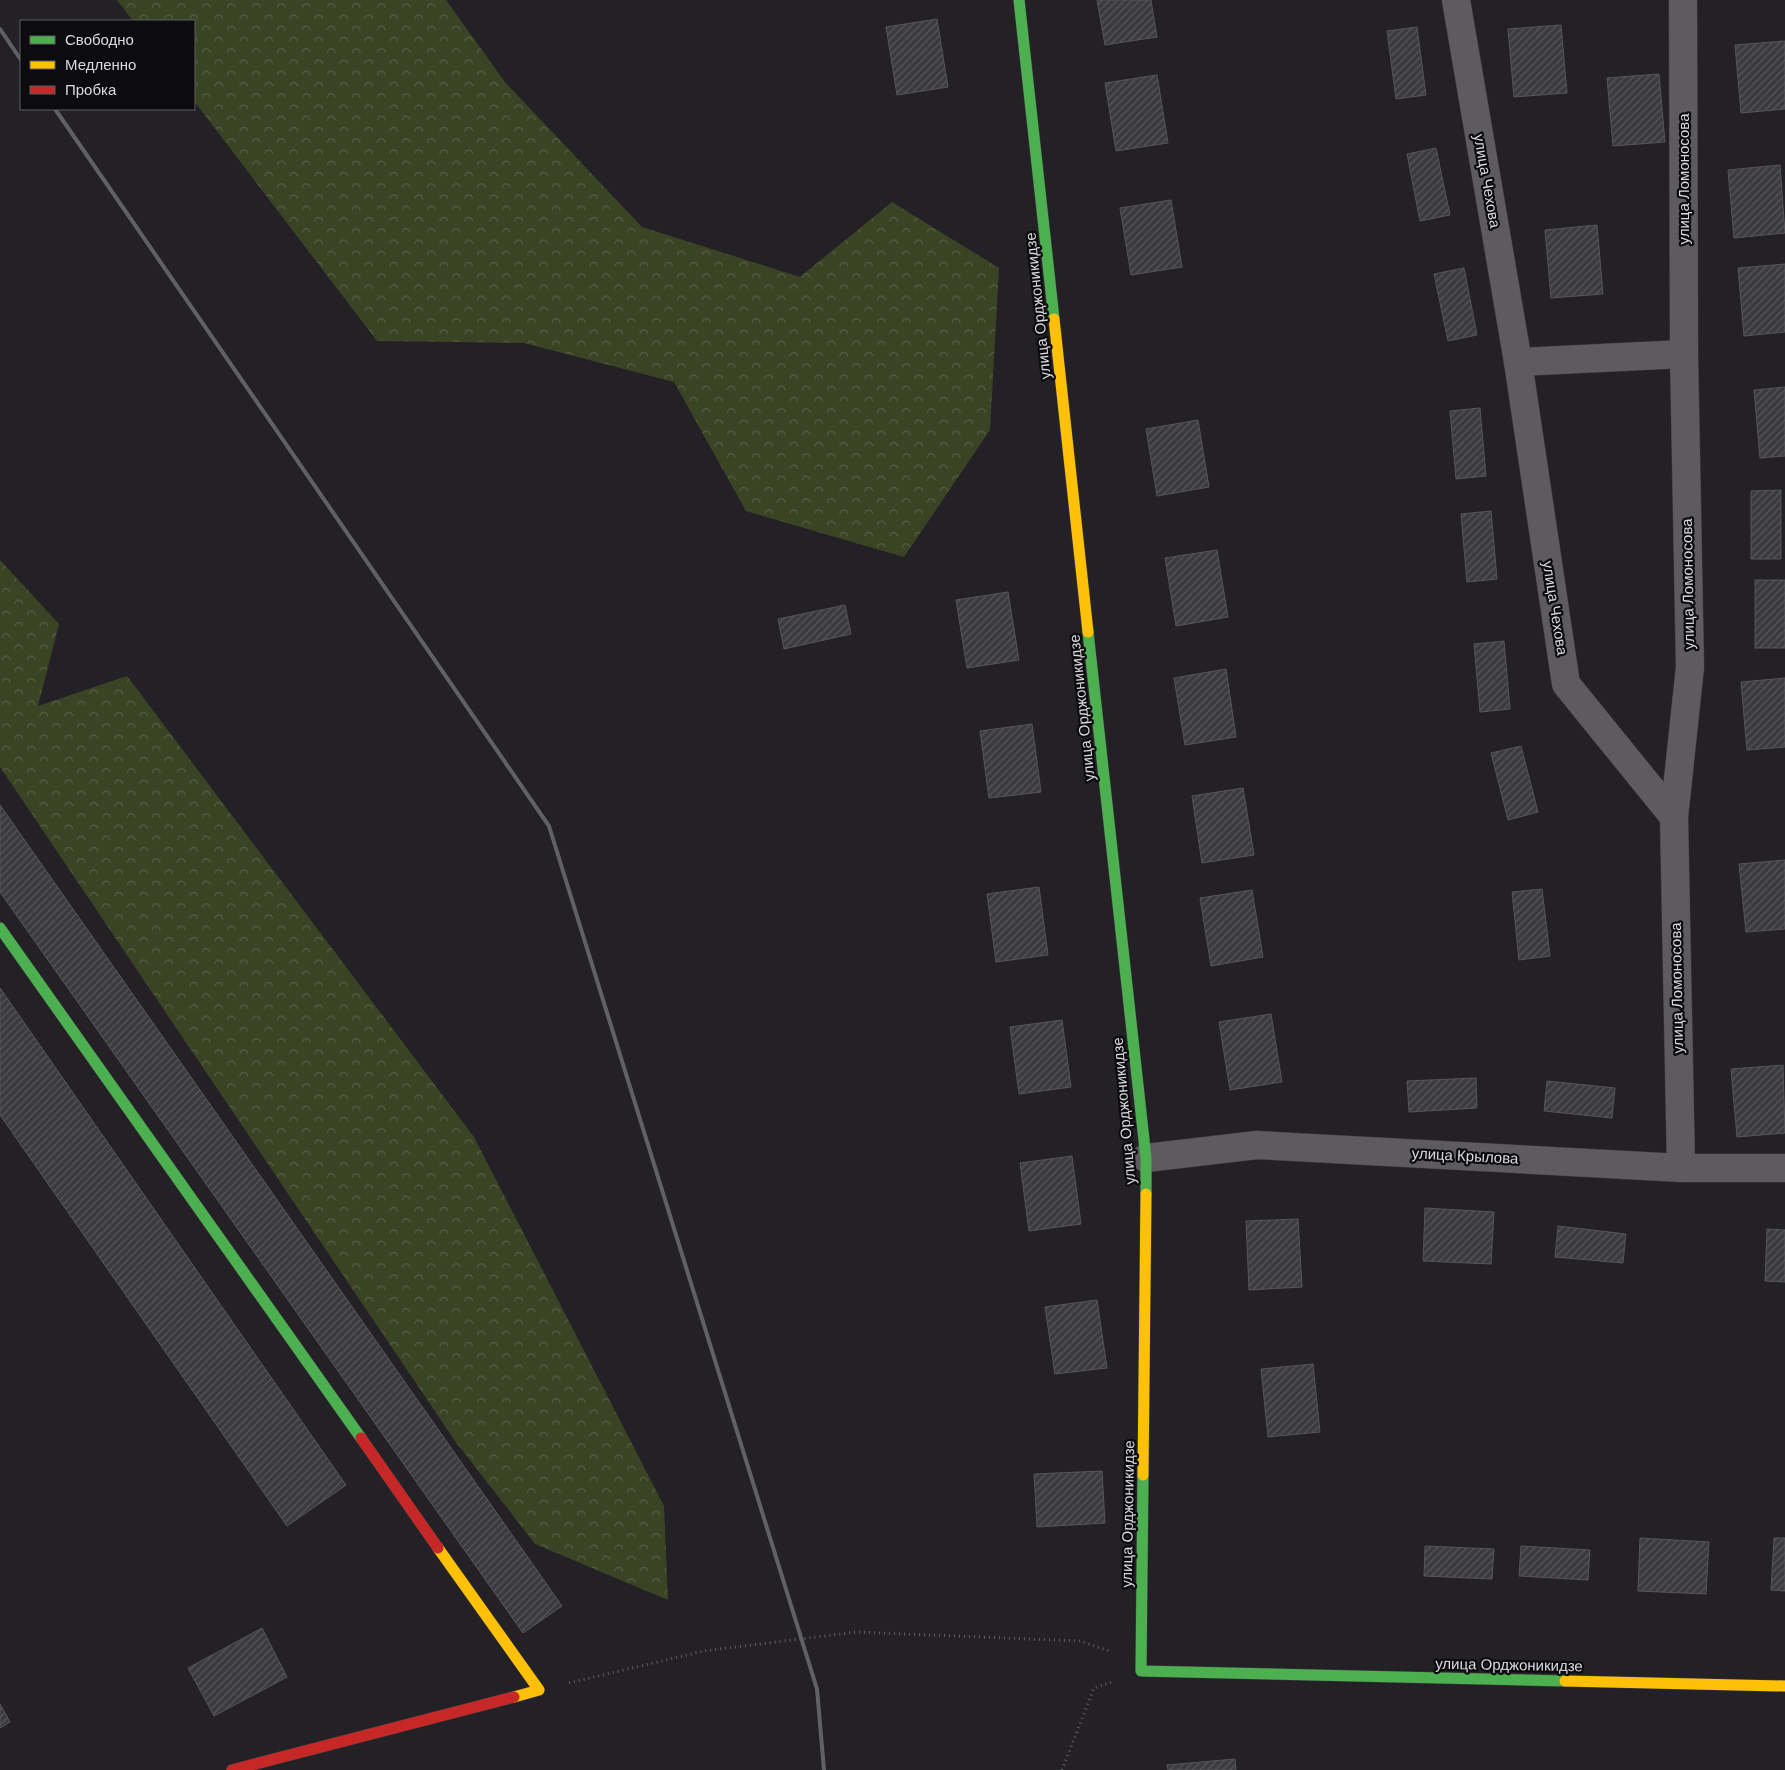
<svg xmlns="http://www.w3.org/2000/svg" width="1785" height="1770" viewBox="0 0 1785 1770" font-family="Arial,sans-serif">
<defs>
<pattern id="forest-crowns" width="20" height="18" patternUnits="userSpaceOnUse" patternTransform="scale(1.25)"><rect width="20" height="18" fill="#3a4425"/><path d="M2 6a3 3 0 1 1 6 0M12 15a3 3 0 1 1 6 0" fill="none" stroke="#565e44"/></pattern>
<pattern id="building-hatch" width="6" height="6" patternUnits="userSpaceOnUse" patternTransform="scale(1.25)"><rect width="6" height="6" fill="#3b3a3d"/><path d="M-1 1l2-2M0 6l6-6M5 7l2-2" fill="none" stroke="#575659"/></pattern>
</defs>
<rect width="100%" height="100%" fill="#232125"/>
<!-- forest -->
<g fill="url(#forest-crowns)">
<path d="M117 0H446L505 82 642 227 800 277 892 202 999 268 990 430 904 557 746 511 674 382 524 343 377 341 194 101V21H133Z"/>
<path d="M0 560 59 624 38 706 127 676 474 1137 664 1506 668 1600 535 1544 455 1441 0 767Z"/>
</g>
<!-- building -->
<g fill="url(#building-hatch)" stroke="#575559">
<path d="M1097 0H1151L1157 37 1105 45Z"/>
<path d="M937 19 948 87 897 95 886 27Z"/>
<path d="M1561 25 1567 93 1514 97 1508 29Z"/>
<path d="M1417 27 1426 95 1396 99 1387 31Z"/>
<path d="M1785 41V109L1741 113 1735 45Z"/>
<path d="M1659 74 1665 142 1613 146 1607 78Z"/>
<path d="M1157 75 1168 143 1116 151 1105 83Z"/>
<path d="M1436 148 1450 215 1420 221 1407 154Z"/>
<path d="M1780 165 1785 233 1734 238 1728 170Z"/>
<path d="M1171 200 1182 267 1131 275 1120 208Z"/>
<path d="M1597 225 1603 294 1551 298 1545 230Z"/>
<path d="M1785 264V332L1744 336 1738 268Z"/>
<path d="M1464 268 1477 335 1448 341 1434 274Z"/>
<path d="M1785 387V456L1760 458 1754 390Z"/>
<path d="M1480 408 1486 476 1456 479 1450 411Z"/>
<path d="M1198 420 1209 487 1157 496 1146 429Z"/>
<path d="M1781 490V559H1751V491Z"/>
<path d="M1491 511 1497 579 1467 582 1461 514Z"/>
<path d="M1217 550 1228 617 1176 626 1165 558Z"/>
<rect x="1755" y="580" width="30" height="68"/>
<path d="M1008 592 1019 660 967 668 956 600Z"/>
<path d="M845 605 851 634 784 649 778 619Z"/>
<path d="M1504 641 1510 709 1480 712 1474 644Z"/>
<path d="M1226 669 1236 737 1185 745 1174 678Z"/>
<path d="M1785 678V747L1747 750 1741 682Z"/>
<path d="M1032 724 1041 792 989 798 980 731Z"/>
<path d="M1521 746 1538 812 1508 820 1491 753Z"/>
<path d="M1243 788 1254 855 1202 863 1192 796Z"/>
<path d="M0 805 562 1606 523 1633 0 892Z"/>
<path d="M1785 860V929L1746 932 1739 864Z"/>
<path d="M1039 887 1048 955 996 962 987 894Z"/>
<path d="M1542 889 1550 956 1519 960 1512 892Z"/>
<path d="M1252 890 1263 957 1211 966 1200 898Z"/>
<path d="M0 988 346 1485 287 1526 0 1115Z"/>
<path d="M1271 1014 1282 1082 1230 1090 1219 1022Z"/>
<path d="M1062 1020 1071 1087 1019 1094 1010 1027Z"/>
<path d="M1783 1065 1785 1133 1737 1137 1731 1069Z"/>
<path d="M1476 1078 1477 1108 1409 1112 1407 1081Z"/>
<path d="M1547 1081 1615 1088 1612 1118 1544 1111Z"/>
<path d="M1072 1156 1081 1224 1029 1231 1020 1163Z"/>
<path d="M1425 1208 1494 1212 1491 1264 1423 1261Z"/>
<path d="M1298 1219 1302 1287 1249 1290 1246 1221Z"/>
<path d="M1558 1226 1626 1234 1623 1263 1555 1257Z"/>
<path d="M1767 1229 1785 1230V1282L1765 1281Z"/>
<path d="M1097 1300 1107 1368 1055 1374 1045 1307Z"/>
<path d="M1313 1364 1320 1432 1268 1437 1261 1369Z"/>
<path d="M1102 1471 1105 1523 1037 1527 1034 1474Z"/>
<path d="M1640 1538 1709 1542 1706 1594 1638 1591Z"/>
<path d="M1774 1538H1785V1591L1771 1590Z"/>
<path d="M1425 1546 1494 1549 1492 1579 1424 1576Z"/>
<path d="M1521 1546 1590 1550 1588 1580 1519 1576Z"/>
<path d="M262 1628 287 1677 214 1716 188 1668Z"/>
<path d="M0 1704 10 1722 0 1728Z"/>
<path d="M1235 1759 1236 1770H1168L1167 1765Z"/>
</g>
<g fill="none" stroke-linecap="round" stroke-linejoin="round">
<!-- street casing -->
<g stroke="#3e3c3f" stroke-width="29">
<g id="street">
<path d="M1456 0 1518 362"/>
<path d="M1674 817 1566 684 1518 362 1684 354"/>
<path d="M1146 1158 1257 1145 1681 1168H1785"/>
<path d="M1681 1168 1674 817 1690 667 1684 354 1683 0"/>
</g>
</g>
<!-- fast casing -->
<g stroke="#3e3c3f" stroke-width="12">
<g id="fast">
<path d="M1019 0 1054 319"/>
<path d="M1088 632 1146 1158V1194"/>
<path d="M0 928 361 1438"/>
<path d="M1143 1475 1141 1671 1565 1681"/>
</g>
</g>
<!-- slow casing -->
<g stroke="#3e3c3f" stroke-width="12">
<g id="slow">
<path d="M1054 319 1088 632"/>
<path d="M1143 1475 1146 1194"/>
<path d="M438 1548 539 1690 514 1697"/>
<path d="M1565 1681 1785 1686"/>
</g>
</g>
<!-- jam casing -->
<g stroke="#3e3c3f" stroke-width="12">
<g id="jam">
<path d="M361 1438 438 1548"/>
<path d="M232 1770 514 1697"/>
</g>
</g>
<!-- path -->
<g stroke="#605f61" stroke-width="3" stroke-dasharray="1 4" stroke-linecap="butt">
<path d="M569 1683 704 1651 856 1632 1080 1641 1109 1651"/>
<path d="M1062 1770 1094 1688 1112 1682"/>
</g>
<!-- street -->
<use href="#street" stroke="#5d5b5e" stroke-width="28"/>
<!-- fast -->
<use href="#fast" stroke="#4caf50" stroke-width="11"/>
<!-- slow -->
<use href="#slow" stroke="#ffc107" stroke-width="11"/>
<!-- jam -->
<use href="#jam" stroke="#c62828" stroke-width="11"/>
<!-- rail -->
<g stroke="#616062" stroke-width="4">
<path d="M0 29 21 60"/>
<path d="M55 109 549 826 817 1689 824 1770"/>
</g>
</g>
<g text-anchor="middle" stroke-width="4.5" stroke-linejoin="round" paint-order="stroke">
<!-- street labels -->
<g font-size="15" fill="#dcdadd" stroke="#0c0b0d">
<text transform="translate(1684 179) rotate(-90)" y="5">улица Ломоносова</text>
<text transform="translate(1487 181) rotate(80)" y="5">улица Чехова</text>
<text transform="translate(1038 306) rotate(-96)" y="5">улица Орджоникидзе</text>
<text transform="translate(1688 584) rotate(-91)" y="5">улица Ломоносова</text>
<text transform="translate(1555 608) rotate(81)" y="5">улица Чехова</text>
<text transform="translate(1082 708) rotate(-96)" y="5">улица Орджоникидзе</text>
<text transform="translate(1677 988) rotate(-91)" y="5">улица Ломоносова</text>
<text transform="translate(1124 1111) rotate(-95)" y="5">улица Орджоникидзе</text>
<text transform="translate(1465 1156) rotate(3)" y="5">улица Крылова</text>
<text transform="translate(1128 1514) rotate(-89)" y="5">улица Орджоникидзе</text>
<text transform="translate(1509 1665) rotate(1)" y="5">улица Орджоникидзе</text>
</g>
</g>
<!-- legend -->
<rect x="20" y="20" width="175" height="90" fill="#0c0b0d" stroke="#5f5e60"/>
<rect x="30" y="36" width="25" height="8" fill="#4caf50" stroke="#5f5e60"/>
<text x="65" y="45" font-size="15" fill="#dcdadd">Свободно</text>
<rect x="30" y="61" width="25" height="8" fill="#ffc107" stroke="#5f5e60"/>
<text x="65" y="70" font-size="15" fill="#dcdadd">Медленно</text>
<rect x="30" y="86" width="25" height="8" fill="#c62828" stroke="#5f5e60"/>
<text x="65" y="95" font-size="15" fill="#dcdadd">Пробка</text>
</svg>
